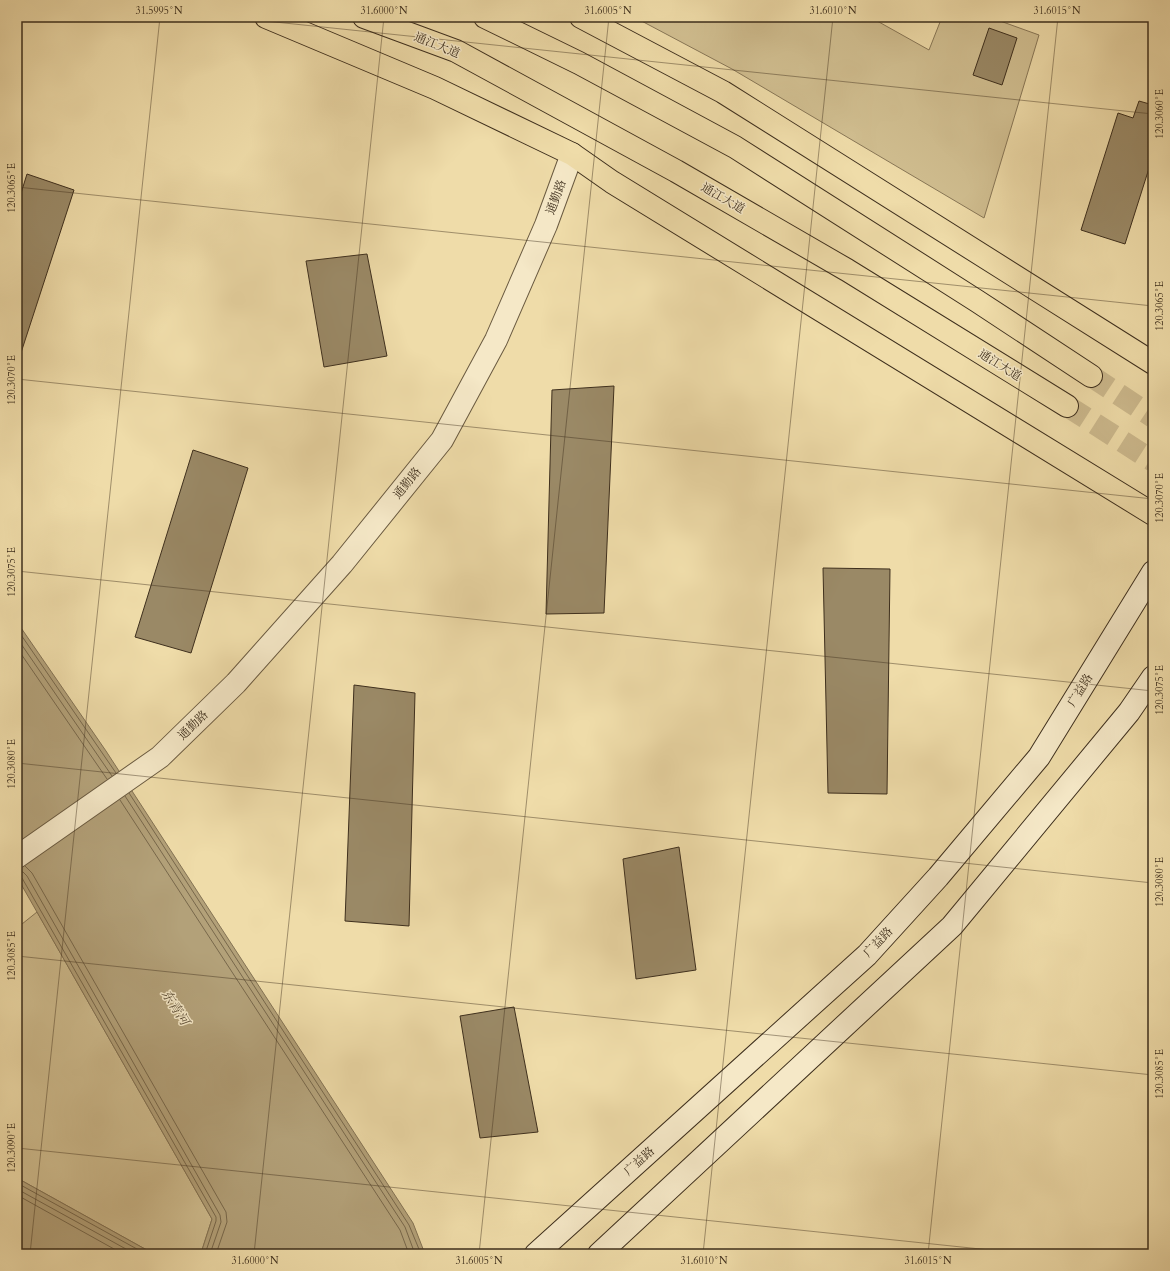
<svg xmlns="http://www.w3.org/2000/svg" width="1170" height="1271" viewBox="0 0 1170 1271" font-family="Cardo,'Noto Serif SC',serif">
<rect width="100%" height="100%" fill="#efdca9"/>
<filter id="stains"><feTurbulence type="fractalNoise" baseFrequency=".005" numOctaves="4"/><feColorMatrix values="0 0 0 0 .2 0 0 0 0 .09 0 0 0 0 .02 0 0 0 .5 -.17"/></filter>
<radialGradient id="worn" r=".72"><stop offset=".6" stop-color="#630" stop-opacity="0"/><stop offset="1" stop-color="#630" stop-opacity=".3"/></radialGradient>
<!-- green -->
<g fill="#d1bf91" stroke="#887757">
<path d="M634 17H870L929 50 942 17H989L1039 35 984 218 732 69Z"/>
<path d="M37 912 212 1219 201 1253 198 1254H154L17 1178V928Z"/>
</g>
<!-- water -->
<g fill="#b3a179" stroke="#847354">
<path d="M17 622 106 751 413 1223 425 1254H198L201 1253 212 1219 17 877Z"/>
<path d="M17 1178 154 1254H17Z"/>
</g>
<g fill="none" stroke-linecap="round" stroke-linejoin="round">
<!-- shore -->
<g stroke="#78684b" stroke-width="1">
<path d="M17 629 116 773"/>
<path d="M17 638 112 776"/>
<path d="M17 648 107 779"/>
<path d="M129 793 409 1225 421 1254"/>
<path d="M125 796 405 1227 415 1254"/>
<path d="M120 800 400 1230 409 1254"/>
<path d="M25 866 32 873 226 1212 227 1222 216 1254"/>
<path d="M17 871 23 872 27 876 220 1215 221 1222 210 1254"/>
<path d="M17 876 22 878 216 1217V1221L205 1254"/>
<path d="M17 1183 146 1254"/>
<path d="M17 1189 135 1254"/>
<path d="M17 1195 123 1254"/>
</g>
</g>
<!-- building -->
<g fill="#9a8966" stroke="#3e2f1d">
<path d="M989 28 1017 38 1002 85 973 75Z"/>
<path d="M1139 101 1153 105V163L1151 162 1125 244 1081 230 1118 113 1133 118Z"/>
<path d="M27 174 74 190 17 365V206Z"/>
<path d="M367 254 387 356 324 367 306 261Z"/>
<path d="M614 386 604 613 546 614 552 390Z"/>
<path d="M193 450 248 468 191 653 135 637Z"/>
<path d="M823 568 890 569 887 794 828 793Z"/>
<path d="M354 685 415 693 409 926 345 921Z"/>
<path d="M679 847 696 970 636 979 623 859Z"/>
<path d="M514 1007 538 1132 480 1138 460 1016Z"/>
</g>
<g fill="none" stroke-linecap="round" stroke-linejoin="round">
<!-- highway-tunnel -->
<g stroke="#ccb98d" stroke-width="22" stroke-dasharray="22 11" stroke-linecap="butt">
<path d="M1091 376 1153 417"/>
<path d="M1067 406 1153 461"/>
</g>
<!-- street casing -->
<g stroke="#6a5a40" stroke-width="24">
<path id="street" d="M17 857 160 757 236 683 342 564 442 440 496 340 546 225 572 154"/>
</g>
<!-- secondary casing -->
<g stroke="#3e2f1d" stroke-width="24">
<g id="secondary">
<path d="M536 1254 867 955 938 877 1039 757 1153 572"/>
<path d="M599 1254 952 926 1129 712 1153 677"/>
</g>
</g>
<!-- primary casing -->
<g stroke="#3e2f1d" stroke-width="24">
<g id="primary">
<path d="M266 17 435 88 572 154 612 182 1153 514"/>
<path d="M581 17 723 92 1153 363"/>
</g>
</g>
<!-- highway casing -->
<g stroke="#3e2f1d" stroke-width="24">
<g id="highway">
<path d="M364 17 456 51 676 171 847 270 1067 406"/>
<path d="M485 17 579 63 735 147 977 301 1091 376"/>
</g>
</g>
<!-- street -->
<use href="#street" stroke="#f5e8c7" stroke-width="22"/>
<!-- secondary -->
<use href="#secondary" stroke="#f5e8c7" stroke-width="22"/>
<!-- primary -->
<use href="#primary" stroke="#efdca9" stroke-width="22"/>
<!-- highway -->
<use href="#highway" stroke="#efdca9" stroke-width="22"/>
</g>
<!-- ticks -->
<path fill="none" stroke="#3e2f1d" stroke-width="1" stroke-opacity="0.45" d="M227 17 1153 114M17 187 1153 306M17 379 1153 499M17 571 1153 691M17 763 1153 883M17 956 1153 1075M17 1148 1028 1254M30 1254 160 17M254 1254 384 17M479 1254 609 17M703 1254 833 17M928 1254 1058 17M1152 1254 1153 1245"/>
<g text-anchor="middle" stroke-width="3" stroke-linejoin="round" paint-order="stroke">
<!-- street labels -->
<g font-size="12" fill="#3e2f1d" stroke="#f5e8c7">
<text transform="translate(437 45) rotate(22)" y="4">通江大道</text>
<text transform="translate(556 197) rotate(-70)" y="4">通勤路</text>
<text transform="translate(723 198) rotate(30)" y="4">通江大道</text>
<text transform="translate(1000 365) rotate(32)" y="4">通江大道</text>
<text transform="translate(407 483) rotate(-51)" y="4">通勤路</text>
<text transform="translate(1080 690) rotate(-58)" y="4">广益路</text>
<text transform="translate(193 725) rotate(-44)" y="4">通勤路</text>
<text transform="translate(878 942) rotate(-46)" y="4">广益路</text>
<text transform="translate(639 1161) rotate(-42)" y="4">广益路</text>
</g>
<!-- water labels -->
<g font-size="13" font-style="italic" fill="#5b4c34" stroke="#f5e8c7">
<text transform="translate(176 1007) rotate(57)" y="5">东青河</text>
</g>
</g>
<!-- margin -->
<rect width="1170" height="1271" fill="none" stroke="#efdca9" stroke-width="44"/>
<rect x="22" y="22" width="1126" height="1227" fill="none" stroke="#3e2f1d" stroke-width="1.5"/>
<g font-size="10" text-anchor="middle" fill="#3e2f1d">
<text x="159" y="14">31.5995°N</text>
<text x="384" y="14">31.6000°N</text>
<text x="608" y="14">31.6005°N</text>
<text x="833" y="14">31.6010°N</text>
<text x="1057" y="14">31.6015°N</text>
<text transform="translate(1159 114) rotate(-90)" y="4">120.3060°E</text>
<text transform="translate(11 188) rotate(-90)" y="4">120.3065°E</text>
<text transform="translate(1159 306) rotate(-90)" y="4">120.3065°E</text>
<text transform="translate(11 380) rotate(-90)" y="4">120.3070°E</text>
<text transform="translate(1159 498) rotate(-90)" y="4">120.3070°E</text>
<text transform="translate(11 572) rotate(-90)" y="4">120.3075°E</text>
<text transform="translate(1159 690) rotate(-90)" y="4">120.3075°E</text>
<text transform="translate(11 764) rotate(-90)" y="4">120.3080°E</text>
<text transform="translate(1159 882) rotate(-90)" y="4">120.3080°E</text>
<text transform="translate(11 956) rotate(-90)" y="4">120.3085°E</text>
<text transform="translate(1159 1074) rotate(-90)" y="4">120.3085°E</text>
<text transform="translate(11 1148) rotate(-90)" y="4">120.3090°E</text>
<text x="255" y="1264">31.6000°N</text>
<text x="479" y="1264">31.6005°N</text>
<text x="704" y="1264">31.6010°N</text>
<text x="928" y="1264">31.6015°N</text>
</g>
<rect width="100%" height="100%" filter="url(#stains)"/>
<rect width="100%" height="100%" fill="url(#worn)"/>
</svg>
